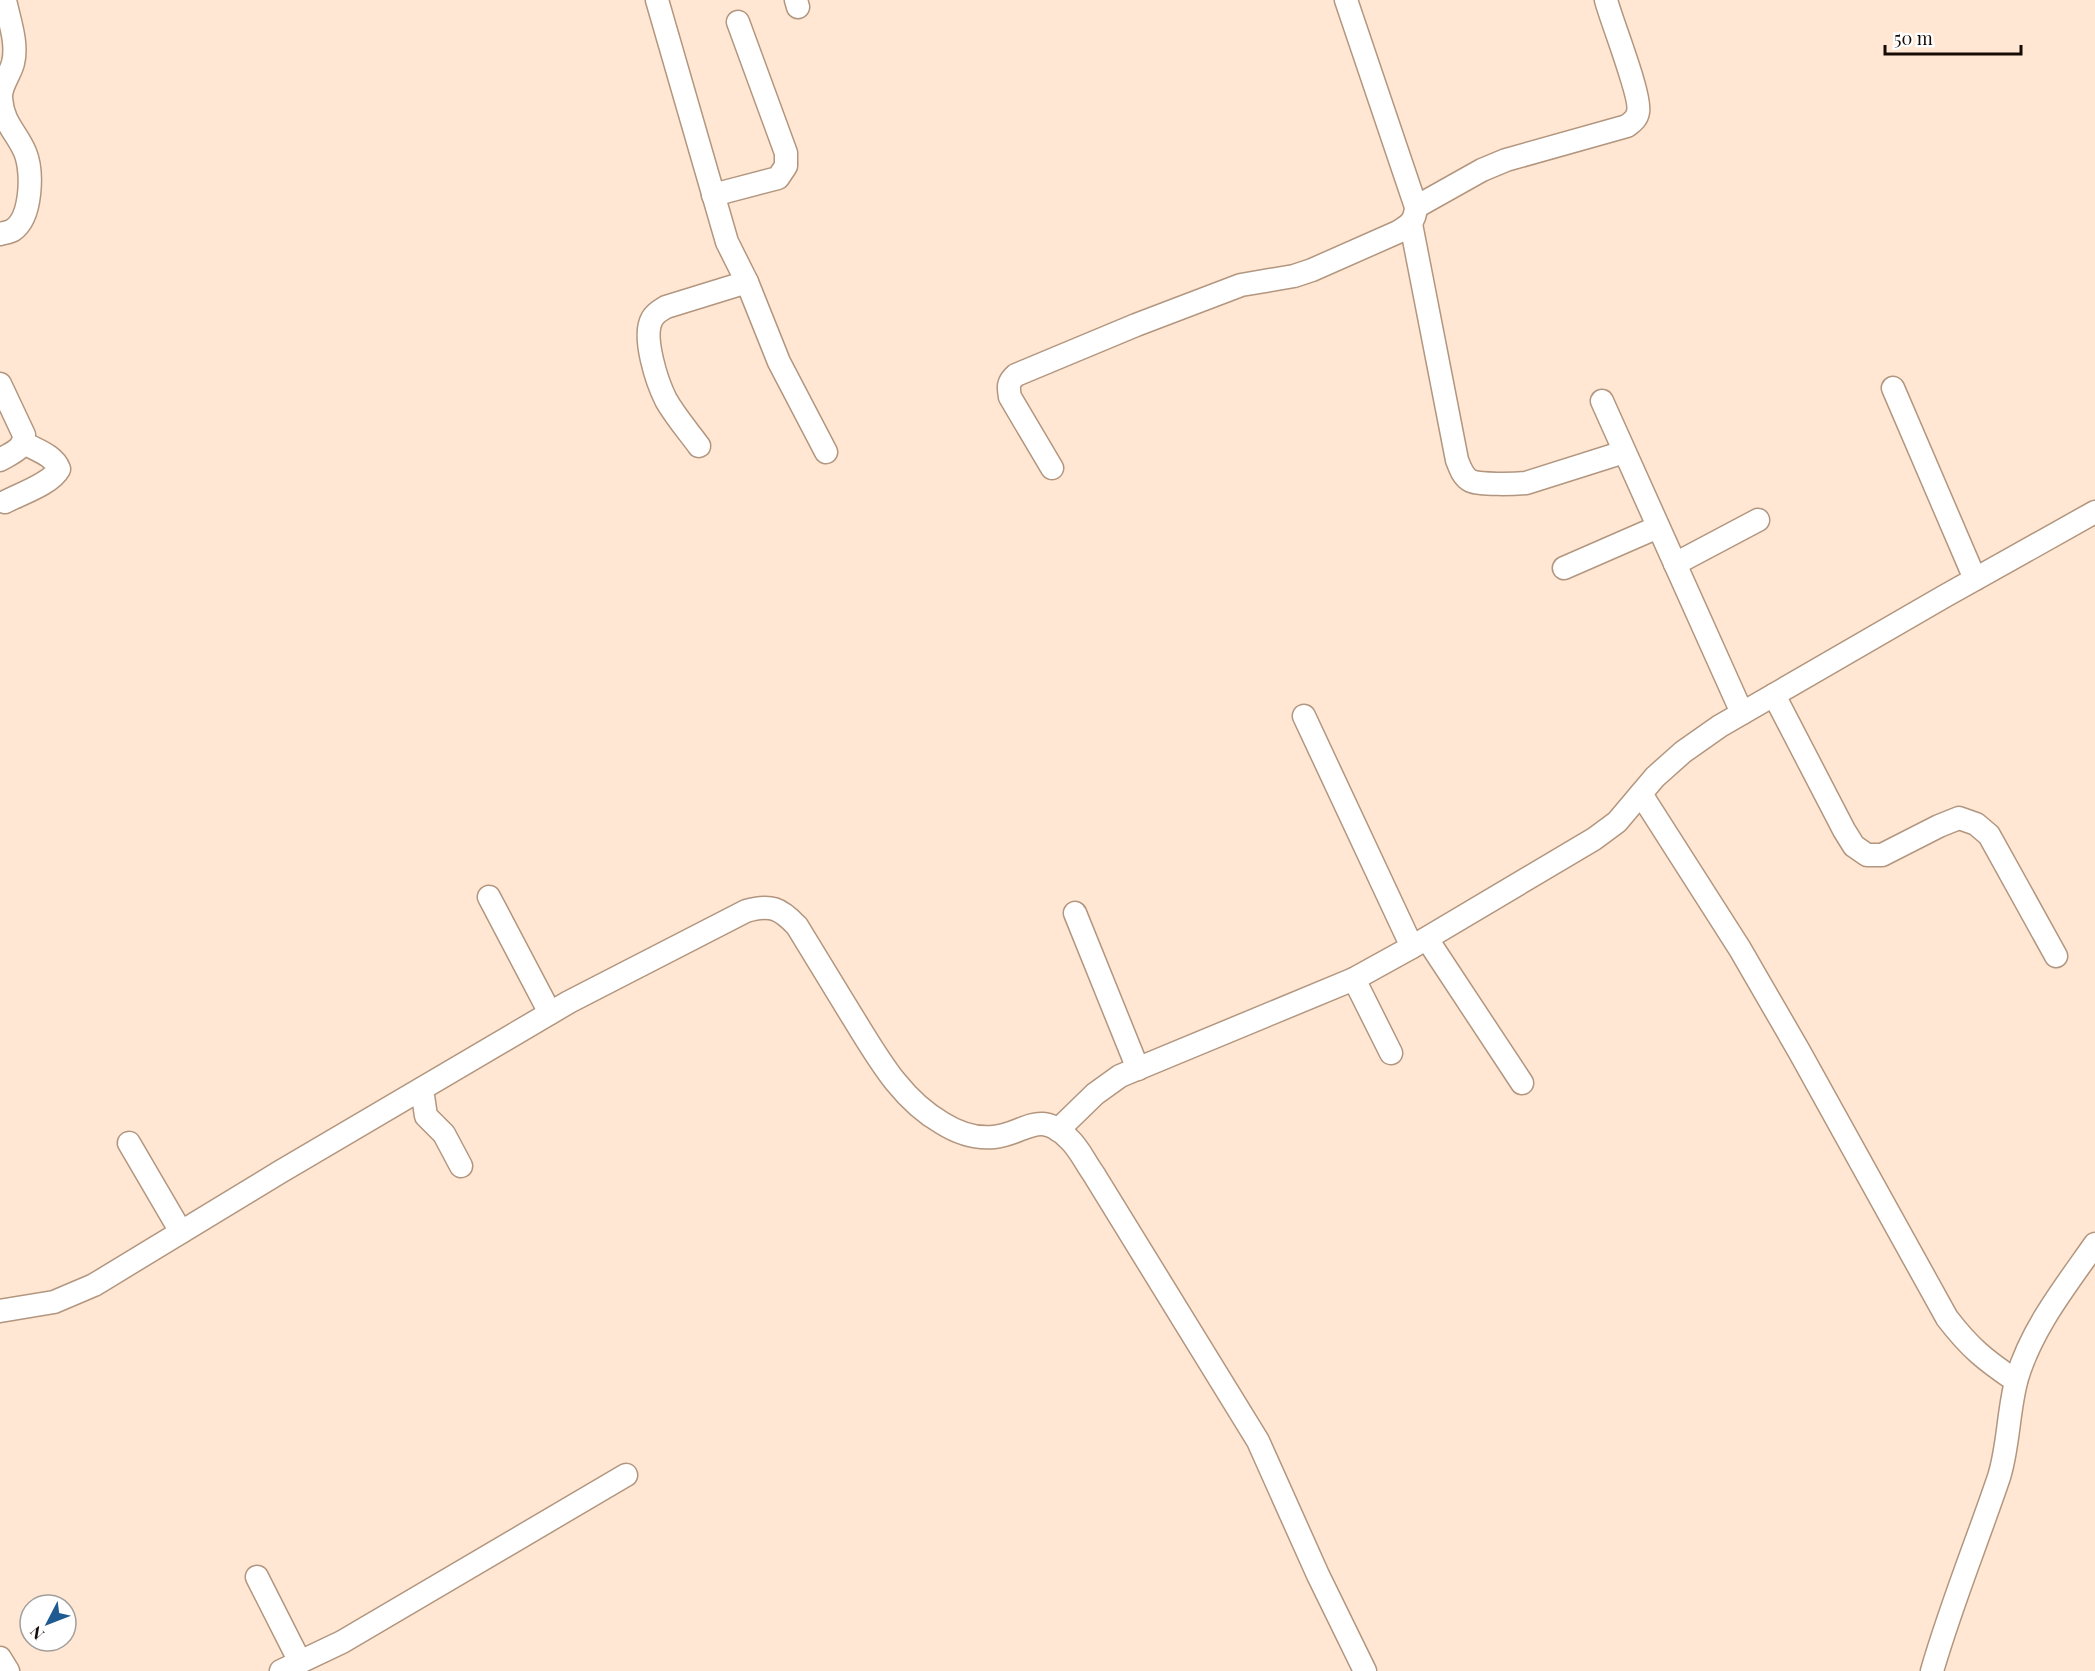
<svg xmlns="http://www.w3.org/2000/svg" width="2095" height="1671" viewBox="0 0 2095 1671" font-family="'Playfair Display',serif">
<rect width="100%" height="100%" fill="#ffe7d3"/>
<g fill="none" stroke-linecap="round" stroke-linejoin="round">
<!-- minor casing -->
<g stroke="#b2967f" stroke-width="25">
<g id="minor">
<path d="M657 0 727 242 747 282 779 362 826 452"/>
<path d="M796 0 798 7"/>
<path d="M713 195 778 178 786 166V153L738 22"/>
<path d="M1416 207 1482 170 1506 160 1627 126C1632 122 1637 119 1638 112 1642 97 1611 20 1606 0"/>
<path d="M1411 224 1457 460C1460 468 1463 477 1471 481 1480 485 1514 484 1526 483L1624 452"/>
<path d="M0 234C4 233 10 232 13 230 32 217 33 171 25 152 16 131 3 124 1 98 0 86 10 75 13 63 18 43 9 20 5 0"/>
<path d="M0 384 24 435C24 450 11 453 0 460"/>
<path d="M1893 388 1975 579"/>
<path d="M1602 401 1742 713"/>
<path d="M699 446C688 431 675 416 666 400 657 382 642 337 652 319 655 313 661 310 666 307L747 282"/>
<path d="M1052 468 1010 397C1008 386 1008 382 1016 375L1136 325 1241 285 1294 276 1312 270 1398 232C1410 225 1415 221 1416 207L1346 0"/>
<path d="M5 502C20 494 51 484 59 469 54 455 36 450 24 443"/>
<path d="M1675 564 1758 520"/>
<path d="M1564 568 1658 527"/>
<path d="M1774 695 1844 830 1854 846 1867 855H1882L1939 826 1959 818 1976 824 1989 835 2056 956"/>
<path d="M1304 716 1412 947"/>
<path d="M1641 794 1740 949 1799 1051 1947 1318C1970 1348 1985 1360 2016 1381"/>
<path d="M489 897 550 1013"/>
<path d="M1075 913 1138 1069"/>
<path d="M1427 939 1522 1083"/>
<path d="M1354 979 1391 1053"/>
<path d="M422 1089 426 1116 444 1134 461 1166"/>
<path d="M1058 1130 1095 1094 1120 1076 1354 979 1412 947 1594 839 1617 822 1655 777 1683 752 1720 726 1945 596 2095 512"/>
<path d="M129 1143 181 1232"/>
<path d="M0 1311 54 1302 94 1285 280 1172 569 1002 746 911C771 904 780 908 797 926 815 956 834 986 852 1016 877 1056 900 1099 942 1123 958 1133 975 1139 994 1137 1025 1134 1039 1108 1069 1139 1079 1148 1085 1162 1093 1173L1258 1441 1318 1575 1365 1671"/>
<path d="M257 1577 300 1662"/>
<path d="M0 1658 8 1671"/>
<path d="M281 1671 342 1642 626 1475"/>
<path d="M1932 1671C1951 1605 1977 1542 1999 1477 2009 1445 2008 1410 2017 1378 2032 1328 2065 1287 2095 1244"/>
</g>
</g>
<!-- minor -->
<use href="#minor" stroke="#fff" stroke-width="22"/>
</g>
<!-- north arrow -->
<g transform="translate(48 1623) rotate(228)"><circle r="28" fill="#ffffff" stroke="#a29e9b" stroke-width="1.5"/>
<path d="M0-4.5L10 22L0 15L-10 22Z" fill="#1f5a91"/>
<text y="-9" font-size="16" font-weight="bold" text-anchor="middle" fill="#160c05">N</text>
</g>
<!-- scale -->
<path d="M1885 45v9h136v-9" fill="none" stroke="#160c05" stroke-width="3"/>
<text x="1894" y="45" font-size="18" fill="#160c05" stroke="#ffffff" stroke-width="4.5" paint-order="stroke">50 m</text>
</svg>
